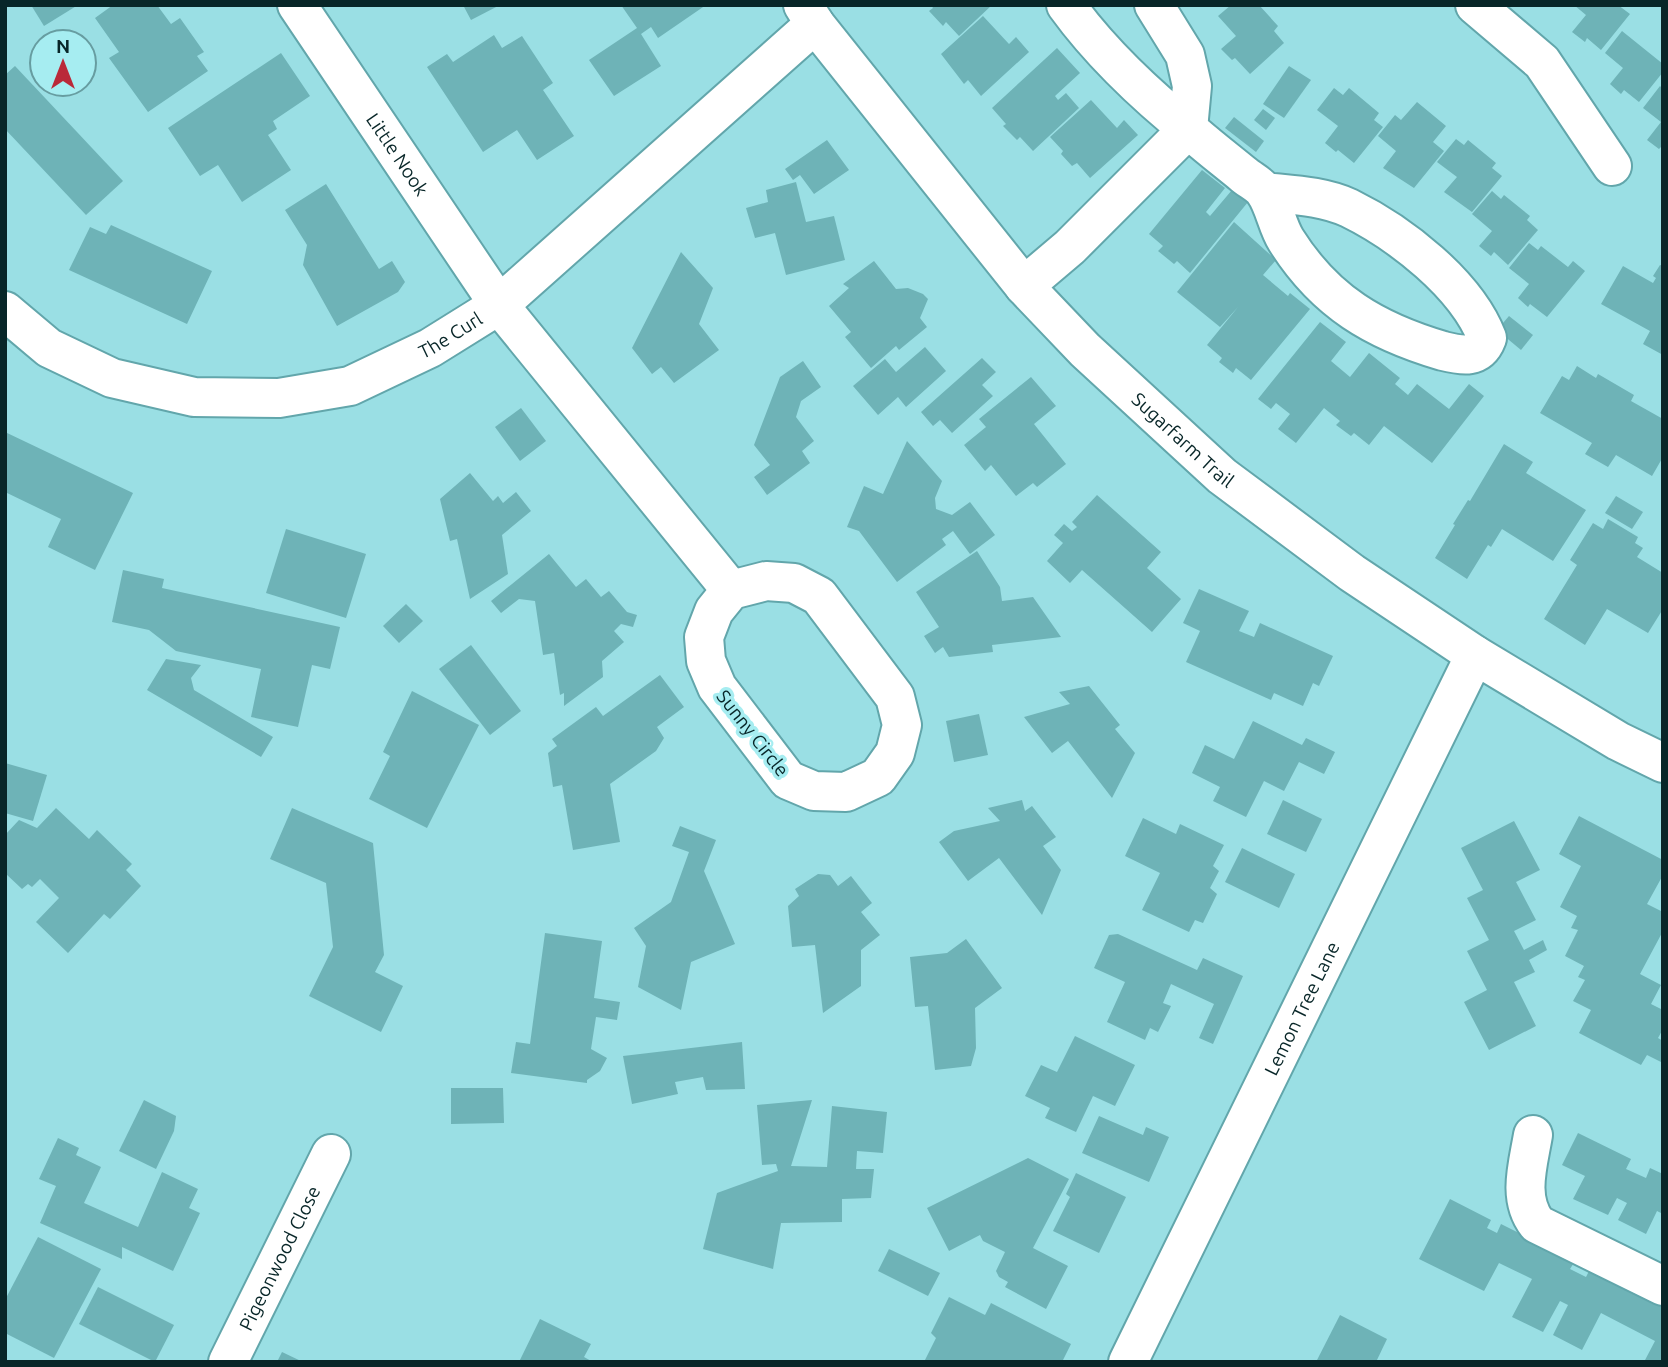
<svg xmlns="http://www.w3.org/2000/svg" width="1668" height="1367" viewBox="0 0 1668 1367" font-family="Ubuntu,sans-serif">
<rect width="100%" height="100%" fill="#9adfe4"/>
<!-- building -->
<g fill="#6eb3b7">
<path d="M31 5H78L44 26Z"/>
<path d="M113 5H157L171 24 180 18 204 52 197 56 208 71 148 112 109 58 119 52 95 18Z"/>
<path d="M463 5H500L471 20Z"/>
<path d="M621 5H706L658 38 651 27 641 34 661 66 614 96 589 60 637 28Z"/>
<path d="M931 5H992L959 36 946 22 943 26 929 11 933 8Z"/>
<path d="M1231 5H1259L1278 26 1274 31 1284 43 1250 74 1235 58 1232 60 1221 49 1236 36 1218 16Z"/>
<path d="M1574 5H1618L1630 14 1601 50 1587 38 1585 42 1572 32 1586 15Z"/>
<path d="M983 16 1009 44 1016 37 1029 52 981 96 968 80 964 84 941 54Z"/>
<path d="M1622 31 1663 64V72L1639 102 1624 90 1621 94 1610 84 1623 68 1605 53Z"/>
<path d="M494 35 502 48 522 36 553 83 543 90 574 136 537 160 517 130 483 152 427 67 447 54 453 62Z"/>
<path d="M1057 48 1080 73 1055 96 1058 100 1066 93 1079 108 1033 151 1020 137 1017 140 1003 126 1006 124 992 108Z"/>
<path d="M281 53 310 96 273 121 277 129 268 135 291 170 242 202 218 165 200 176 168 128Z"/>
<path d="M15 66 123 181 86 215 5 129V75Z"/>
<path d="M1289 66 1311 80 1284 118 1263 104Z"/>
<path d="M1660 86 1663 89V145L1659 149 1647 140 1661 122 1643 108Z"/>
<path d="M1334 88 1343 95 1349 88 1379 113 1374 120 1383 127 1354 163 1338 150 1336 152 1325 143 1338 126 1317 110Z"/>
<path d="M1091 100 1117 128 1124 120 1138 135 1090 178 1077 163 1072 166 1061 154 1063 151 1050 137Z"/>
<path d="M1417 102 1446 126 1433 142 1444 151 1414 188 1383 168 1396 151 1378 136 1395 115 1401 120Z"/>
<path d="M1263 109 1275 118 1266 130 1254 120Z"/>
<path d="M1234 117 1264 141 1256 152 1225 128Z"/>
<path d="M1456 139 1464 145 1468 140 1496 163 1492 168 1502 176 1472 212 1444 192 1457 177 1437 162Z"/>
<path d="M827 140 849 170 814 194 800 175 793 180 785 169Z"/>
<path d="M1202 170 1225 188 1206 212 1210 216 1232 190 1248 202 1190 273 1177 261 1174 264 1158 251 1163 246 1149 234Z"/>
<path d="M796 182 806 222 834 216 845 260 786 275 775 233 755 238 746 208 768 202 766 190Z"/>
<path d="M326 184 379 269 392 261 405 282 398 292 337 326 303 265 307 245 285 210Z"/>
<path d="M1492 191 1501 199 1504 195 1530 216 1527 220 1538 230 1508 265 1494 252 1491 256 1479 246 1492 231 1472 214Z"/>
<path d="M1234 222 1276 260 1263 275 1288 296 1290 293 1310 309 1251 380 1236 368 1233 373 1219 362 1222 358 1207 345 1238 307 1220 327 1177 292Z"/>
<path d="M111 225 212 271 187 324 69 270 90 227 106 234Z"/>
<path d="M1529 243 1538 250 1541 246 1568 267 1573 261 1585 271 1547 317 1530 304 1528 307 1518 298 1529 284 1509 268Z"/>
<path d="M681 252 713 288 699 324 719 350 674 383 661 367 652 374 632 348Z"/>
<path d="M874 261 896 289 908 288 923 294 928 299 920 318 927 327 899 350 896 346 871 368 845 337 851 332 829 306 849 288 843 284Z"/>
<path d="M1660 265 1663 266V355L1643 344 1650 331 1601 304 1623 266 1653 283 1656 278 1653 276Z"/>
<path d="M1509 316 1533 335 1521 350 1497 330Z"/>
<path d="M1320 322 1346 342 1331 361 1350 377 1369 353 1400 378 1395 384 1408 395 1417 384 1449 409 1469 384 1484 396 1432 463 1384 426 1369 445 1354 433 1351 436 1336 425 1340 421 1324 408 1296 443 1278 429 1290 414 1276 403 1271 409 1258 399Z"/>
<path d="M925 347 946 371 906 407 898 397 878 415 853 386 885 359 896 372Z"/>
<path d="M982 358 996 372 982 385 993 396 952 433 940 420 933 426 921 412Z"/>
<path d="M803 361 821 387 801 401 796 417 814 441 802 451 810 463 767 495 754 477 770 465 754 445 780 377Z"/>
<path d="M1577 366 1596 378 1598 374 1634 395 1631 401 1663 419V457L1652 476 1616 455 1608 467 1585 454 1592 443 1540 413 1562 376 1569 380Z"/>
<path d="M1031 377 1056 406 1034 424 1066 464 1037 487 1033 483 1016 496 991 465 985 471 964 445 986 427 979 419Z"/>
<path d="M521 408 546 441 520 461 495 427Z"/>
<path d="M5 432 133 493 95 570 48 547 61 519 5 492Z"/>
<path d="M907 441 942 481 935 498 936 509 952 515 970 502 995 535 970 554 953 531 942 539 946 545 897 582 859 531 847 527 864 486 883 494Z"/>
<path d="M1504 444 1533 462 1526 473 1586 510 1553 561 1502 529 1491 547 1488 545 1467 579 1435 558 1455 525 1453 524 1468 500 1470 501Z"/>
<path d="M470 473 493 501 498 496 503 503 516 492 531 511 502 535 508 574 470 599 457 539 450 541 440 499Z"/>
<path d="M1097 495 1161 552 1147 568 1181 599 1152 632 1082 570 1070 583 1047 561 1063 543 1054 535 1064 524 1072 531 1077 527 1072 522Z"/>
<path d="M1616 496 1643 512 1632 529 1605 513Z"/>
<path d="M1608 519 1638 537 1635 543 1643 548 1637 557 1663 573V609L1648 633 1607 609 1585 645 1544 619 1577 565 1570 560 1593 523 1603 529Z"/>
<path d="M286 529 366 554 346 618 266 593Z"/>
<path d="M977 551 1000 587 1002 601 1033 597 1061 637 992 645 993 652 949 657 943 647 935 653 924 636 939 627 916 592Z"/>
<path d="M549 554 576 587 586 579 601 597 609 591 627 612 637 615 633 627 621 624 614 631 624 642 602 661 603 677 564 706V693L560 695 554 653 543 655 535 601 519 599 501 613 491 601Z"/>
<path d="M123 570 164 579 162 588 340 627 330 669 312 665 298 727 251 717 261 669 176 651 149 630 112 622Z"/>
<path d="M1199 589 1249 611 1239 631 1254 637 1260 623 1333 656 1319 686 1313 683 1303 706 1274 693 1271 700 1186 662 1200 631 1183 623Z"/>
<path d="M406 604 423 621 399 643 383 626Z"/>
<path d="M471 645 521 711 490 735 439 669Z"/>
<path d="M166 659 201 665 191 678 194 690 273 737 261 757 147 690Z"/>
<path d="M660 675 684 707 657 727 664 738 656 751 610 784 620 842 573 850 562 785 553 787 548 753 557 746 552 739 596 707 603 716Z"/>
<path d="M1089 686 1120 725 1115 729 1135 753 1112 798 1068 741 1052 753 1024 717 1070 704 1059 692Z"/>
<path d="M412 691 479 725 427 828 369 799 390 756 383 752Z"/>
<path d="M979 714 988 755 954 762 946 721Z"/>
<path d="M1253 721 1302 745 1306 738 1335 752 1324 774 1299 762 1284 791 1264 781 1246 817 1213 801 1220 787 1192 773 1205 745 1234 759Z"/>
<path d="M5 763 47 775 33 821 5 813Z"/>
<path d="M1022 800 1025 811 1032 806 1056 837 1043 846 1061 870 1042 915 999 858 968 881 939 842 954 831 1000 821 988 808Z"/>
<path d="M1283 800 1322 819 1306 852 1267 834Z"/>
<path d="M56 808 89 839 97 830 132 864 126 870 141 886 110 919 104 914 68 953 36 922 59 898 40 879 32 887 28 884 22 889 5 873V835L19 820 37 828Z"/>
<path d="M292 808 373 843 384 955 375 972 403 986 381 1032 309 996 333 947 326 883 270 859Z"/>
<path d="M1579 816 1663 860V875L1647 904 1663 912V931L1640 974 1661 985 1651 1004 1663 1010V1029L1658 1038 1663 1041V1063L1647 1055 1641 1065 1579 1033 1591 1010 1573 1001 1585 980 1578 977 1584 966 1565 956 1578 930 1571 928 1577 916 1560 907 1581 866 1559 854Z"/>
<path d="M1143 818 1176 834 1180 824 1224 845 1213 866 1219 871 1210 888 1217 894 1203 923 1195 920 1189 932 1142 910 1160 873 1125 856Z"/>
<path d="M1514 821 1540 870 1516 882 1536 920 1514 931 1524 950 1543 940 1547 950 1529 960 1535 972 1514 982 1536 1026 1489 1050 1464 1002 1487 990 1467 951 1489 940 1467 898 1483 890 1461 848Z"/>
<path d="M680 826 716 840 704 871 735 944 691 962 681 1010 638 987 646 946 634 928 671 902 689 852 672 846Z"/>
<path d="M1242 848 1295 874 1279 908 1225 882Z"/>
<path d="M818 874 830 875 838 886 851 876 872 903 861 912 880 935 861 950V986L823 1013 815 945 792 947 788 906 799 896 795 889Z"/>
<path d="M545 933 602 941 594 998 620 1002 617 1020 596 1017 591 1049 607 1058 600 1071 587 1080V1083L511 1073 516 1042 530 1044Z"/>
<path d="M1118 934 1197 970 1203 958 1243 976 1213 1044 1199 1038 1214 1004 1171 984 1163 1003 1171 1006 1158 1032 1150 1028 1145 1040 1107 1022 1125 982 1094 968 1109 935Z"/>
<path d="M966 939 1002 988 975 1008 976 1048 971 1066 935 1070 928 1006 915 1007 910 957 947 953Z"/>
<path d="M1075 1036 1135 1065 1115 1106 1093 1096 1076 1132 1045 1118 1050 1108 1025 1096 1041 1065 1057 1072Z"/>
<path d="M742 1042 745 1089 706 1090 703 1077 675 1082 678 1094 632 1104 623 1056Z"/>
<path d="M451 1088H503L504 1123 451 1124Z"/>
<path d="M144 1100 176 1116 174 1131 156 1169 119 1151Z"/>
<path d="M812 1100 791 1166 827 1167 832 1106 887 1112 883 1153 857 1151 856 1169H874L871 1198 842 1199V1222L781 1223 773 1269 703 1249 717 1193 778 1171 776 1164 762 1165 757 1105Z"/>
<path d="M1099 1116 1143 1135 1146 1127 1169 1137 1149 1182 1082 1153Z"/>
<path d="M1578 1133 1631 1159 1626 1169 1646 1178 1650 1168 1663 1174V1214L1657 1211 1646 1234 1618 1220 1627 1203 1617 1198 1608 1215 1573 1199 1585 1176 1562 1165Z"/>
<path d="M58 1138 79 1148 76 1155 101 1167 84 1203 138 1227 162 1172 198 1189 189 1208 200 1213 173 1271 122 1247V1259L40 1223 56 1186 39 1179Z"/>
<path d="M1028 1158 1069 1179 1033 1248 1068 1266 1046 1309 1005 1287 1008 1282 999 1277 996 1271 1005 1252 983 1241 980 1235 949 1251 927 1208Z"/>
<path d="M1076 1173 1126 1197 1099 1253 1053 1231 1070 1197 1066 1194Z"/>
<path d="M1450 1199 1491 1220 1487 1228 1497 1233 1501 1224 1575 1261 1570 1269 1586 1277 1590 1269 1663 1306V1362H1644L1655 1341 1601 1313 1582 1350 1553 1335 1568 1305 1560 1301 1543 1332 1512 1317 1532 1279 1499 1263 1484 1291 1419 1259Z"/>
<path d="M38 1237 101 1269 54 1358 5 1333V1300Z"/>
<path d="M889 1249 940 1273 928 1296 878 1271Z"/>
<path d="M98 1287 174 1325 155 1362 79 1324Z"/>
<path d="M949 1297 985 1315 991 1303 1071 1344 1062 1362H924L936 1338 931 1333Z"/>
<path d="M1340 1315 1387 1339 1376 1362H1316Z"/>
<path d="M540 1319 591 1344 584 1357 593 1362H519Z"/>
<path d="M282 1352 303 1362H277Z"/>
</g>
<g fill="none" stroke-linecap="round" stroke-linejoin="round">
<!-- minor casing -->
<g stroke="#62a6ab" stroke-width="42">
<g id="minor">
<path id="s1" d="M297 5 499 305 731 590"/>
<path id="s2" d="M803 5 815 24 1024 286 1085 350 1222 476 1352 573 1475 655 1618 741 1663 763"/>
<path d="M1066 5C1100 52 1149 98 1194 134 1210 148 1227 161 1244 175 1250 180 1260 185 1264 191 1274 204 1277 226 1286 240 1325 302 1375 331 1443 351 1463 356 1479 359 1487 338 1466 284 1400 233 1349 208 1323 196 1293 195 1265 192"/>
<path d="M1475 5 1542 62 1612 166"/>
<path d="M1024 286 1070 247 1188 129 1192 86 1185 55 1154 5"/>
<path id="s3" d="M5 311 49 348 112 378 194 397 279 398 350 386 430 348 499 305 815 24"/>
<path d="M766 581 794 583 819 596 895 697 902 725 895 753 878 777 846 792 814 791 788 780 717 687 706 661 704 637 714 611 731 590Z"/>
<path d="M1533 1135C1528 1165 1517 1198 1537 1224L1663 1286"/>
<path id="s4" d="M228 1362 331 1154"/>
<path id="s5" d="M1128 1362 1475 655"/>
</g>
</g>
<!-- minor -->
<use href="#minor" stroke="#fff" stroke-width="38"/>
</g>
<g text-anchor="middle" stroke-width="7" stroke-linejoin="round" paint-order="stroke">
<!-- street labels -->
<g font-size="19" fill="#082628" stroke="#a6edf1">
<text dy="7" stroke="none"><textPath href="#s1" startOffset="180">Little Nook</textPath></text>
<text dy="7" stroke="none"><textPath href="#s3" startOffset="481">The Curl</textPath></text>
<text dy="7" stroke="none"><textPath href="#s2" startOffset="579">Sugarfarm Trail</textPath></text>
<text transform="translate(753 733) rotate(52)" y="7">Sunny Circle</text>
<text dy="7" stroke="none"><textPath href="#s5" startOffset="394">Lemon Tree Lane</textPath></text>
<text dy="7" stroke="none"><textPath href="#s4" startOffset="116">Pigeonwood Close</textPath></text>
</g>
</g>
<!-- border -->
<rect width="1668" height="1367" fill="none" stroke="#082628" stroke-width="14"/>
<!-- north arrow -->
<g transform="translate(63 63)"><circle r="33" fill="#a6edf1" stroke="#679da1" stroke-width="2"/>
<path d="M0-5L12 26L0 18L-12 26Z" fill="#ba2939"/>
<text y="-10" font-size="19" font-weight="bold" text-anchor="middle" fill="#082628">N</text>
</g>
</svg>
